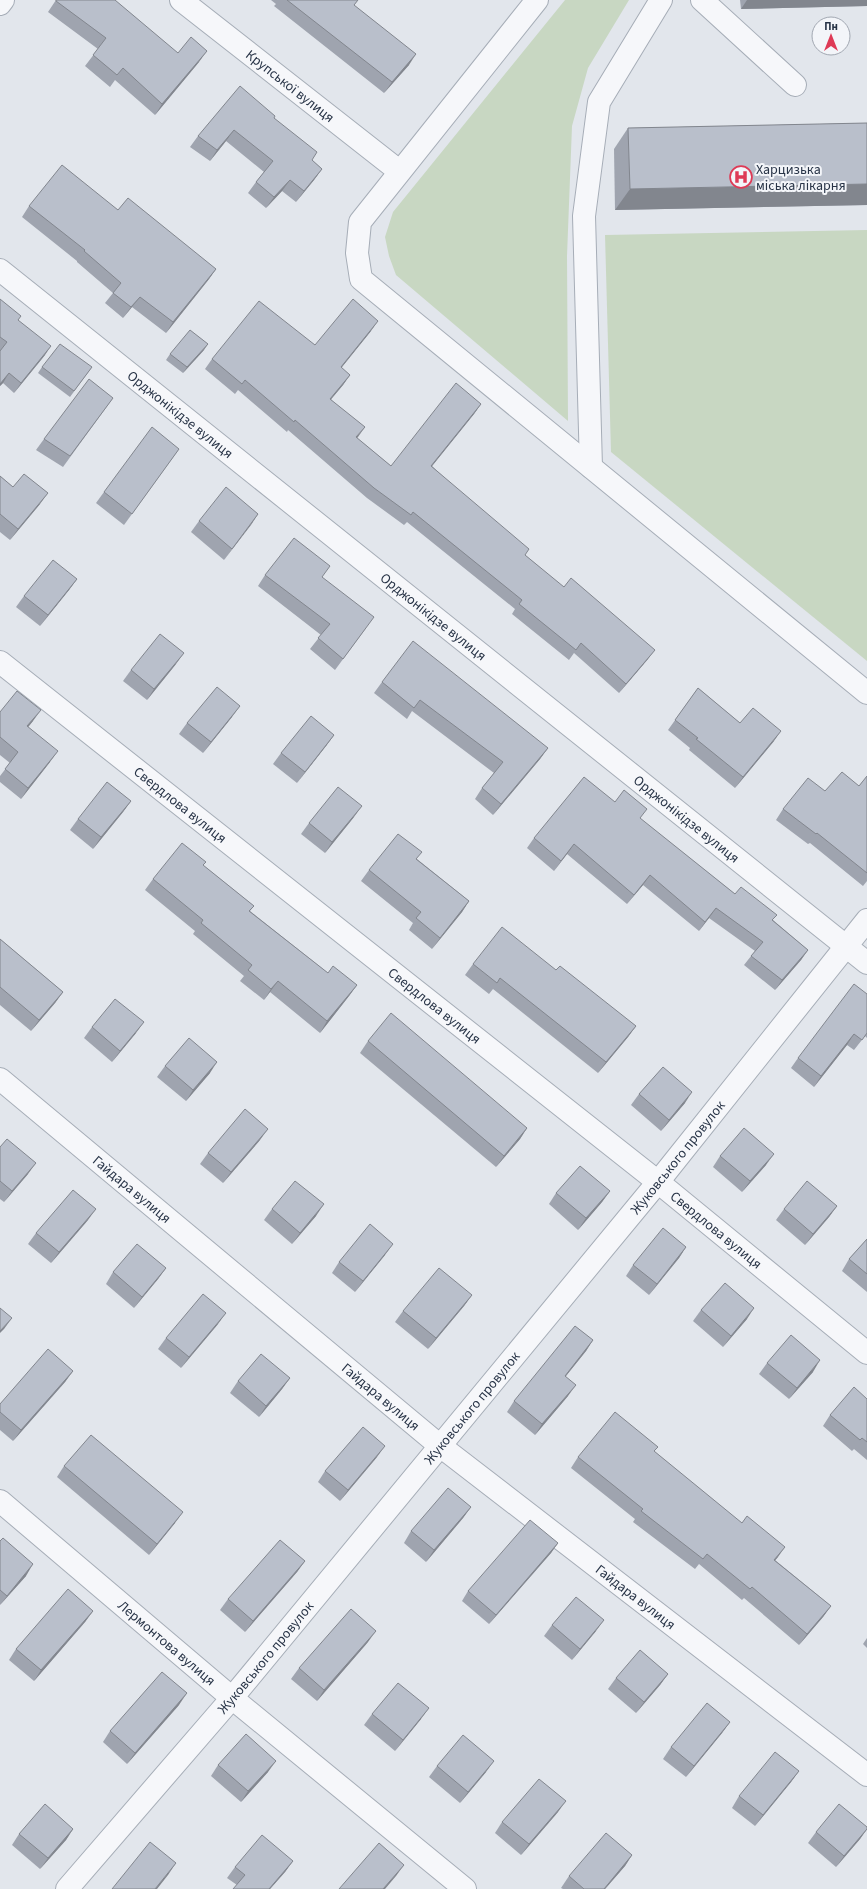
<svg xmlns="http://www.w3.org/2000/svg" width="867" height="1889" viewBox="0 0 867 1889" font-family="'Source Sans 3',sans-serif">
<rect width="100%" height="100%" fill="#e2e6ec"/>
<!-- green -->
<g fill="#c8d7c2">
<path d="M565 0H629L588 68 572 126 567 256 568 421 396 275 389 256 385 237 393 212Z"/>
<path d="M867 230V661L611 452 605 235Z"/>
</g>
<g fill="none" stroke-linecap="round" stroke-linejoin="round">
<!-- minor casing -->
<g stroke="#a6adb7" stroke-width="24">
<g id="minor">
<path id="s1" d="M181 0 399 171"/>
<path d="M537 0 360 222 357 253 361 279 867 693"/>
<path d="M702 0 795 85"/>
<path d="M0 4 3 0"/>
<path id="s2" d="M0 270 867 963"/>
<path d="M591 467 584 216 599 102 661 0"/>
<path id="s3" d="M0 662 658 1182 867 1353"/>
<path id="s4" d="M0 1079 439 1445 867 1775"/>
<path id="s5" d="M0 1501 232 1698 465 1889"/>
<path id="s6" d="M67 1889 232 1698 658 1182 867 920"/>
</g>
</g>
<!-- minor -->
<use href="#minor" stroke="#f6f7fa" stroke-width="22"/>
</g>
<!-- wall -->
<g fill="#9fa4af">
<path d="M56 0 178 53 199 62 155 115 115 80 110 87 85 66 98 49 48 12Z"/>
<path d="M271 0H358L354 5 409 65 384 93 274 6 276 4Z"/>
<path d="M740 0H867V6L741 9Z"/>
<path d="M274 118 312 160 322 169 314 180 296 202 282 191 266 208 248 193 256 182 264 172 226 141 210 161 190 147 198 136Z"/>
<path d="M867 123V205L615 210 614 149 628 128Z"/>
<path d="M29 206 118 210 216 269 209 279 166 333 132 307 123 318 105 303 113 293 77 262V261L22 217Z"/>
<path d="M0 299 18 320 45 355 14 393 3 383 0 386Z"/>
<path d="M371 331 341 368 350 375 343 385 331 399 357 438 391 466 481 404 474 414 432 466 525 555 648 659 619 693 574 653 569 660 512 614 515 609 407 522 404 525 367 498 288 430 287 432 238 390 235 394 205 369 212 359 315 345Z"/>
<path d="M204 350 183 373 166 360 170 354Z"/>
<path d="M42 367H92L70 397 38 373Z"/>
<path d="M113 398 63 467 36 450 44 439Z"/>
<path d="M179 449 124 525 96 503 104 492Z"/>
<path d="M0 476 13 487 40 504 10 540 0 532Z"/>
<path d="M258 514 224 560 191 532 199 521Z"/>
<path d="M265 575 322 577 366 628 335 670 310 649 321 635 258 586Z"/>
<path d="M77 579 69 590 40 626 16 607 24 596Z"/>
<path d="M176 664 147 700 123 681 131 670Z"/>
<path d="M382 682 548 748 540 759 493 815 475 799 482 788 494 773 412 711 407 719 374 693Z"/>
<path d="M698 688 740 723 774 741 735 788 689 750 690 748 668 730Z"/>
<path d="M0 712 33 721 28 727 50 762 21 799 0 782V776L10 763 0 755Z"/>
<path d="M232 717 203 753 179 734 187 723Z"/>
<path d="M334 735 326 746 297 783 273 764 281 753Z"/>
<path d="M867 776V881L863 886 810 843 808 844 776 820 783 809 825 791 859 786Z"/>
<path d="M131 801 123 812 93 849 70 830 78 819Z"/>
<path d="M615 802 640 819 735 894 773 920 808 950 801 960 775 990 744 965 755 951 709 918 699 931 643 885 627 904 567 854 554 871 527 848 534 838Z"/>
<path d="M354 817 325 853 301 834 309 823Z"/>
<path d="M417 859 469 901 462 912 432 949 409 930 413 923 361 881 369 870Z"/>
<path d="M204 866 254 906 250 911 328 973 357 985 349 996 320 1033 270 992 264 1000 240 981 244 976 193 934 195 931 145 890 153 879Z"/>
<path d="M0 939 63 992 55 1003 31 1031 0 1005Z"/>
<path d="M473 964 556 970 636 1026 628 1037 598 1073 493 989 489 994 465 975Z"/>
<path d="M867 994V1038L865 1036 854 1050 847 1045 814 1087 791 1068 798 1058Z"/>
<path d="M92 1027 136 1033 112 1062 84 1038Z"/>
<path d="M368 1041 527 1128 520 1139 496 1167 360 1053Z"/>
<path d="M165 1066 210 1073 186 1101 157 1077Z"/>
<path d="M639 1094 685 1103 661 1131 631 1105Z"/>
<path d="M260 1140 223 1183 200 1164 208 1153Z"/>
<path d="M0 1147 28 1174 4 1202 0 1199Z"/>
<path d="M720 1156 766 1165 742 1192 713 1167Z"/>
<path d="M610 1191 602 1202 578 1230 549 1204 556 1193Z"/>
<path d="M837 1206 829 1217 805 1245 776 1220 784 1209Z"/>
<path d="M272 1209 316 1216 292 1244 264 1220Z"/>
<path d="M88 1220 51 1263 28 1244 36 1233Z"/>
<path d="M867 1239V1292L842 1271 849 1259Z"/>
<path d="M686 1247 679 1258 649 1295 626 1276 633 1265Z"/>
<path d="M385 1255 355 1292 332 1273 339 1262Z"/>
<path d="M166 1268 158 1279 134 1308 106 1284 113 1272Z"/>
<path d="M472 1295 464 1306 428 1349 395 1322 403 1311Z"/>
<path d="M701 1310 747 1319 723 1347 693 1321Z"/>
<path d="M218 1324 181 1368 158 1349 166 1338Z"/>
<path d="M593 1340 586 1351 566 1376 568 1396 535 1435 507 1412 514 1401Z"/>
<path d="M767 1363 813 1372 789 1399 759 1374Z"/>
<path d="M73 1371 65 1382 13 1441 0 1430V1404Z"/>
<path d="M290 1378 282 1389 259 1417 230 1393 238 1381Z"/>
<path d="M867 1399V1460L854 1449 852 1451 823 1426 830 1415Z"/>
<path d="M655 1452 778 1557 775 1560 831 1606 823 1617 799 1645 744 1598 742 1600 699 1564 695 1569 633 1522 635 1519 571 1468 578 1457Z"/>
<path d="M377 1457 340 1501 318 1482 325 1471Z"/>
<path d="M64 1466 175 1523 149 1555 57 1477Z"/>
<path d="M471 1507 463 1518 426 1562 404 1543 411 1531Z"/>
<path d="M0 1541 26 1576 0 1605Z"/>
<path d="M558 1543 551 1553 489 1624 462 1601 468 1591Z"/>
<path d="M305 1561 297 1572 245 1632 220 1610 228 1599Z"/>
<path d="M93 1611 85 1622 34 1681 9 1660 16 1649Z"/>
<path d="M552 1625 596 1631 572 1660 544 1636Z"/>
<path d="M867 1638V1648L863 1644Z"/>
<path d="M368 1642 317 1701 291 1679 299 1668Z"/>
<path d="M668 1674 660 1685 636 1713 608 1689 616 1678Z"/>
<path d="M179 1705 127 1764 103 1742 110 1731Z"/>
<path d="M372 1714 421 1719 395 1751 364 1725Z"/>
<path d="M730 1722 722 1733 686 1777 663 1759 671 1747Z"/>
<path d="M218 1765 268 1772 241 1802 211 1776Z"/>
<path d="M437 1766 486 1772 460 1803 429 1777Z"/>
<path d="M799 1771 791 1782 755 1826 732 1808 739 1796Z"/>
<path d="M558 1812 521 1855 495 1833 502 1822Z"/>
<path d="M73 1829 66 1840 40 1869 12 1845 19 1834Z"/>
<path d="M867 1829 860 1839 836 1867 808 1843 816 1832Z"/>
<path d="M632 1855 625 1866 605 1889H563L561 1888 569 1876Z"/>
<path d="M293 1861 285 1872 270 1889H233L237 1885 227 1878 235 1867Z"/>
</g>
<!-- shaded-wall -->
<g fill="#82868e">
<path d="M747 0H867V6L741 9Z"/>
<path d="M207 51 199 62 155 115 162 104Z"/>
<path d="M416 54 409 65 384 93 392 82Z"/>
<path d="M234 130 226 141 210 161 217 150Z"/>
<path d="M322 169 314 180 296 202 304 191Z"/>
<path d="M290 180 282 191 266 208 274 197Z"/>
<path d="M867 184V205L615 210 630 189Z"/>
<path d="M216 269 209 279 166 333 173 322Z"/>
<path d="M140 297 132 307 123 318 131 307Z"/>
<path d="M378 321 371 331 334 377 341 367Z"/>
<path d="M208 344 204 350 183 373 187 367Z"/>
<path d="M51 346 45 355 14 393 21 383Z"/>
<path d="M9 373 3 383 0 386V384Z"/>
<path d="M350 375 343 385 323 409 330 399Z"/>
<path d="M481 404 474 414 424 476 431 466Z"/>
<path d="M365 427 358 437 349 447 356 437Z"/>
<path d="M48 493 40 504 10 540 18 529Z"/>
<path d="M258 514 251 525 224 560 232 549Z"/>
<path d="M77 579 69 590 40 626 48 615Z"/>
<path d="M655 650 648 659 619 693 626 684Z"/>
<path d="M184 653 176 664 147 700 154 689Z"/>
<path d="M240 706 232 717 203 753 211 742Z"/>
<path d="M41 710 33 721 20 737 27 726Z"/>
<path d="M781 731 774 741 735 788 743 777Z"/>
<path d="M334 735 326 746 297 783 305 772Z"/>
<path d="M548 748 540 759 493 815 501 804Z"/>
<path d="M58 751 50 762 21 799 28 788Z"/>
<path d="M131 801 123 812 93 849 101 837Z"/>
<path d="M362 806 354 817 325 853 332 842Z"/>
<path d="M574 844 567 854 554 871 561 861Z"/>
<path d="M650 875 643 885 627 904 634 895Z"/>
<path d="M469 901 462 912 432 949 440 938Z"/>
<path d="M716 908 709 918 699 931 705 922Z"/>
<path d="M808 950 801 960 775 990 782 980Z"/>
<path d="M278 981 270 992 264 1000 271 989Z"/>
<path d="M357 985 349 996 320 1033 327 1021Z"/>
<path d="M63 992 55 1003 31 1031 39 1020Z"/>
<path d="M144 1022 136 1033 112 1062 120 1051Z"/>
<path d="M636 1026 628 1037 598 1073 606 1062Z"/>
<path d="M854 1034 847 1045 814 1087 821 1076Z"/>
<path d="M217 1062 210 1073 186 1101 193 1090Z"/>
<path d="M692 1092 685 1103 661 1131 669 1120Z"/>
<path d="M527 1128 520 1139 496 1167 504 1156Z"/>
<path d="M268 1129 260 1140 223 1183 231 1172Z"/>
<path d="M774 1154 766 1165 742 1192 750 1181Z"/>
<path d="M36 1163 28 1174 4 1202 12 1191Z"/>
<path d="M610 1191 602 1202 578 1230 586 1218Z"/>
<path d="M324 1204 316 1216 292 1244 300 1233Z"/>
<path d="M837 1206 829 1217 805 1245 813 1234Z"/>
<path d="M96 1209 88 1220 51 1263 59 1252Z"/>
<path d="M393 1244 385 1255 355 1292 363 1281Z"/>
<path d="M686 1247 679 1258 649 1295 657 1284Z"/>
<path d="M166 1268 158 1279 134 1308 142 1297Z"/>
<path d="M472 1295 464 1306 428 1349 436 1338Z"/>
<path d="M754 1308 747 1319 723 1347 731 1336Z"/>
<path d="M226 1313 218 1324 181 1368 189 1357Z"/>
<path d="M12 1318 4 1329 0 1333V1331Z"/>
<path d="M593 1340 586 1351 557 1387 565 1376Z"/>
<path d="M820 1360 813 1372 789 1399 797 1388Z"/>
<path d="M73 1371 65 1382 13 1441 21 1430Z"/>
<path d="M290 1378 282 1389 259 1417 266 1406Z"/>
<path d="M576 1385 568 1396 535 1435 542 1424Z"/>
<path d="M385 1446 377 1457 340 1501 348 1490Z"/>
<path d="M471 1507 463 1518 426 1562 434 1550Z"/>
<path d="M183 1512 175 1523 149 1555 157 1544Z"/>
<path d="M558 1543 551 1553 489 1624 496 1615Z"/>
<path d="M785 1547 778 1557 767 1570 774 1560Z"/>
<path d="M305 1561 297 1572 245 1632 253 1621Z"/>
<path d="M33 1564 26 1576 0 1605 7 1596Z"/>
<path d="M831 1606 823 1617 799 1645 807 1634Z"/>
<path d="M93 1611 85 1622 34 1681 41 1670Z"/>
<path d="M604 1620 596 1631 572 1660 580 1649Z"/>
<path d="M376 1631 368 1642 317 1701 324 1690Z"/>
<path d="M668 1674 660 1685 636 1713 644 1702Z"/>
<path d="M187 1693 179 1705 127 1764 135 1753Z"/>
<path d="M429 1708 421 1719 395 1751 403 1740Z"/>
<path d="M730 1722 722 1733 686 1777 694 1766Z"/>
<path d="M276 1761 268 1772 241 1802 248 1791Z"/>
<path d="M494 1761 486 1772 460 1803 468 1792Z"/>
<path d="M799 1771 791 1782 755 1826 763 1815Z"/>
<path d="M566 1801 558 1812 521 1855 529 1844Z"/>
<path d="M73 1829 66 1840 40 1869 48 1858Z"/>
<path d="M867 1829 860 1839 836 1867 844 1856Z"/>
<path d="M632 1855 625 1866 605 1889H604Z"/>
<path d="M293 1861 285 1872 270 1889H269Z"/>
<path d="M176 1863 168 1875 157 1889H155Z"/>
<path d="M404 1865 396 1876 385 1889H383Z"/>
</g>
<!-- building -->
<g fill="#b9bfcb" stroke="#82868e">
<path d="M56 0H115L178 53 191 37 207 51 162 104 123 68 117 75 93 55 106 38 56 1Z"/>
<path d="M287 0H358L354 5 416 54 392 82Z"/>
<path d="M240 86 275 116 274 118 317 152 312 160 322 169 304 191 290 180 274 197 256 182 273 161 234 130 217 150 198 136Z"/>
<path d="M867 123V184L630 189 628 128Z"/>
<path d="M62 165 118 210 128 198 216 269 173 322 140 297 131 307 113 293 121 283 84 251 85 250 29 206Z"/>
<path d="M0 299 21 316 18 320 51 346 21 383 9 373 0 384V351L7 342 0 337Z"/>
<path d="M353 299 378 321 341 367 350 375 330 399 365 427 356 437 391 466 456 383 481 404 431 466 529 549 525 555 564 587 571 578 655 650 626 684 581 643 576 650 519 604 522 600 413 512 411 515 374 488 295 420 294 422 245 380 242 384 212 359 259 301 315 345Z"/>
<path d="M190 330 208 344 187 367 170 354Z"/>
<path d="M60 344 92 367 74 391 42 367Z"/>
<path d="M89 379 113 398 70 456 44 439Z"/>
<path d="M152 427 179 449 132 514 104 492Z"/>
<path d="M24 474 48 493 18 529 0 514V476L13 487Z"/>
<path d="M226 487 258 514 232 549 199 521Z"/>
<path d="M294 538 330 566 322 577 374 617 343 659 318 638 330 624 265 575Z"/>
<path d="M53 560 77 579 48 615 24 596Z"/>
<path d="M160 634 184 653 154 689 131 670Z"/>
<path d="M413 641 548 748 501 804 482 788 503 762 420 700 414 708 382 682Z"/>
<path d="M217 687 240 706 211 742 187 723Z"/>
<path d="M698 688 740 723 753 708 781 731 743 777 696 739 698 738 675 720Z"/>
<path d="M17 691 41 710 27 726 58 751 28 788 5 769 18 752 0 737V712Z"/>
<path d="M311 716 334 735 305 772 281 753Z"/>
<path d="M842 772 859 786 867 776V873L817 833 816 834 783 809 808 778 825 791Z"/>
<path d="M584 777 615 802 624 790 647 809 640 818 735 894 741 887 777 915 772 920 808 950 782 980 751 956 763 942 716 908 705 922 650 875 634 895 574 844 561 861 534 838Z"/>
<path d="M107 782 131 801 101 837 78 819Z"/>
<path d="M338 787 362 806 332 842 309 823Z"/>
<path d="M398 834 422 852 416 859 469 901 440 938 416 918 421 912 369 870Z"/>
<path d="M182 843 206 862 203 865 254 906 249 911 328 973 333 966 357 985 327 1021 278 981 271 989 248 970 252 965 201 923 203 920 153 879Z"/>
<path d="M502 927 556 970 560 966 636 1026 606 1062 500 978 497 983 473 964Z"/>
<path d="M0 939 63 992 39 1020 0 987Z"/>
<path d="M854 984 867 994V1033L862 1040 854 1034 821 1076 798 1058Z"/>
<path d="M115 999 144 1022 120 1051 92 1027Z"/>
<path d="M391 1013 527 1128 504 1156 368 1041Z"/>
<path d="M189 1038 217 1062 193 1090 165 1066Z"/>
<path d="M663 1067 692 1092 669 1120 639 1094Z"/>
<path d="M245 1109 268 1129 231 1172 208 1153Z"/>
<path d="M744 1128 774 1154 750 1181 720 1156Z"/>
<path d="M7 1139 36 1163 12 1191 0 1181V1147Z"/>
<path d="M580 1166 610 1191 586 1218 556 1193Z"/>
<path d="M295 1181 324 1204 300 1233 272 1209Z"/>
<path d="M807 1181 837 1206 813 1234 784 1209Z"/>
<path d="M73 1190 96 1209 59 1252 36 1233Z"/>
<path d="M370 1224 393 1244 363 1281 339 1262Z"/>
<path d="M663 1228 686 1247 657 1284 633 1265Z"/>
<path d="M867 1239V1274L849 1259Z"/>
<path d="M137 1244 166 1268 142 1297 113 1272Z"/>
<path d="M439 1268 472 1295 436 1338 403 1311Z"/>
<path d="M725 1283 754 1308 731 1336 701 1310Z"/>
<path d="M203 1294 226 1313 189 1357 166 1338Z"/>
<path d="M0 1308 12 1318 0 1331Z"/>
<path d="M575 1326 593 1340 565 1376 576 1385 542 1424 514 1401Z"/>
<path d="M791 1335 820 1360 797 1388 767 1363Z"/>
<path d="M48 1349 73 1371 21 1430 0 1412V1404Z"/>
<path d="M261 1354 290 1378 266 1406 238 1381Z"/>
<path d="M854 1387 867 1399V1442L862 1438 860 1440 830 1415Z"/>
<path d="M615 1412 658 1447 654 1451 742 1523 747 1516 785 1547 774 1560 831 1606 807 1634 752 1587 750 1589 707 1554 703 1559 641 1511 643 1509 578 1457Z"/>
<path d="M363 1427 385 1446 348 1490 325 1471Z"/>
<path d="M91 1435 183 1512 157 1544 64 1466Z"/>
<path d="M448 1488 471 1507 434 1550 411 1531Z"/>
<path d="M530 1520 558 1543 496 1615 468 1591Z"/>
<path d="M3 1538 33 1564 7 1596 0 1590V1541Z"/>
<path d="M280 1540 305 1561 253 1621 228 1599Z"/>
<path d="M68 1589 93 1611 41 1670 16 1649Z"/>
<path d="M576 1597 604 1620 580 1649 552 1625Z"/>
<path d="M351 1609 376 1631 324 1690 299 1668Z"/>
<path d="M640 1650 668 1674 644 1702 616 1678Z"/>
<path d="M162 1672 187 1693 135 1753 110 1731Z"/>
<path d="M398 1683 429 1708 403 1740 372 1714Z"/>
<path d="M707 1703 730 1722 694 1766 671 1747Z"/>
<path d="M246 1734 276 1761 248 1791 218 1765Z"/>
<path d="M463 1735 494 1761 468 1792 437 1766Z"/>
<path d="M775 1752 799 1771 763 1815 739 1796Z"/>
<path d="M539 1779 566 1801 529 1844 502 1822Z"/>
<path d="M45 1804 73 1829 48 1858 19 1834Z"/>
<path d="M839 1804 867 1827V1829L844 1856 816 1832Z"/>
<path d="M606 1833 632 1855 604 1889H584L569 1876Z"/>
<path d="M262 1835 293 1861 269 1889H233L245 1875 235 1867Z"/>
<path d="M150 1842 176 1863 155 1889H112Z"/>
<path d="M379 1843 404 1865 383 1889H339Z"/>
</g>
<!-- icons -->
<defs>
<g id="hospital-ring" transform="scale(1.15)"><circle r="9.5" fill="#f3f5f9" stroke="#de3a56" stroke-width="1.5"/><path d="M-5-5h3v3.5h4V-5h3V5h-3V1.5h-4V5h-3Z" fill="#de3a56"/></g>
</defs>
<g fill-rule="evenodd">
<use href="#hospital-ring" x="741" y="177"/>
</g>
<g text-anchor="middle" stroke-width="4" stroke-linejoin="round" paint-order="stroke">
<!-- street labels -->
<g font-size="14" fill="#283447" stroke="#f3f5f9">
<text dy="5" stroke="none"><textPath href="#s1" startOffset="139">Крупської вулиця</textPath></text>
<text dy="5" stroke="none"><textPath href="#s2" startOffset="231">Орджонікідзе вулиця</textPath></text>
<text dy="5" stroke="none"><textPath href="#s2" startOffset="555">Орджонікідзе вулиця</textPath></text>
<text dy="5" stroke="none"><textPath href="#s3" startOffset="230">Свердлова вулиця</textPath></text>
<text dy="5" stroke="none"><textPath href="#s2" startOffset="879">Орджонікідзе вулиця</textPath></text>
<text dy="5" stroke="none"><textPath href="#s3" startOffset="554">Свердлова вулиця</textPath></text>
<text dy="5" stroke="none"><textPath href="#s6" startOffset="953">Жуковського провулок</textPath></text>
<text dy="5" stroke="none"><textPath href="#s4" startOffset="172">Гайдара вулиця</textPath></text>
<text dy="5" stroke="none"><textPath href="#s3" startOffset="914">Свердлова вулиця</textPath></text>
<text dy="5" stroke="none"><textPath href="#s4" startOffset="496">Гайдара вулиця</textPath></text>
<text dy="5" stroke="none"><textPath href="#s6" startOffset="629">Жуковського провулок</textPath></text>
<text dy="5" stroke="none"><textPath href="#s4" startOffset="820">Гайдара вулиця</textPath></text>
<text dy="5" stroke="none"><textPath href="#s5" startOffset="219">Лермонтова вулиця</textPath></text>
<text dy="5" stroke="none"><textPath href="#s6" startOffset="305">Жуковського провулок</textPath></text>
</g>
<!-- poi labels -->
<g font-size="14" fill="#283447" stroke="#f3f5f9" text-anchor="start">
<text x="756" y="174">Харцизька<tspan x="756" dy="16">міська лікарня</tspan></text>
</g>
</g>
<!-- north arrow -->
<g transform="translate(831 36)"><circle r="19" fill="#f3f5f9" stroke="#a2a8b2"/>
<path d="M0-3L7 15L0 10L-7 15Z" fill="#de3a56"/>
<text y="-6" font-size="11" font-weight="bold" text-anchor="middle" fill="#283447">Пн</text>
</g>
</svg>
